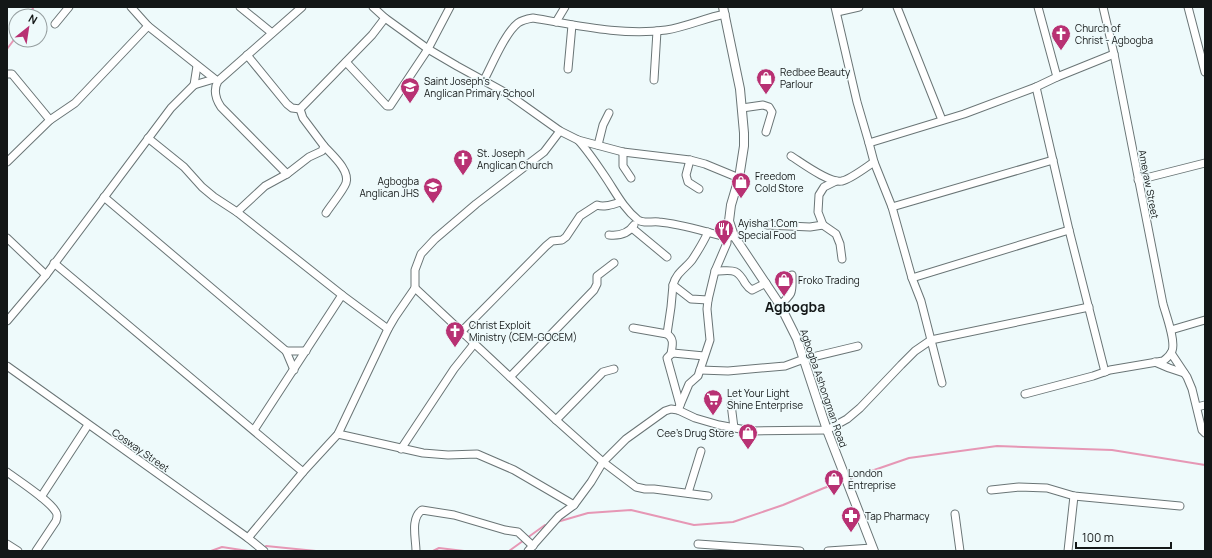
<svg xmlns="http://www.w3.org/2000/svg" width="1212" height="558" viewBox="0 0 1212 558" font-family="Manrope,sans-serif">
<rect width="100%" height="100%" fill="#eefafb"/>
<g fill="none" stroke-linecap="round" stroke-linejoin="round">
<!-- stream -->
<g stroke="#e697b5" stroke-width="2">
<path d="M28 16 33 9 32 7"/>
<path d="M7 49 16 37"/>
<path d="M848 479 909 458 997 446 1112 450 1205 465"/>
<path d="M557 522 588 513 631 510 694 525 733 522 783 505 824 488 844 481"/>
<path d="M266 546 316 551"/>
<path d="M211 551 222 547 248 551"/>
<path d="M433 551 439 548 464 551"/>
<path d="M509 551 545 525"/>
</g>
<!-- minor casing -->
<g stroke="#6a7576" stroke-width="9">
<g id="minor">
<path d="M131 7 148 26 216 80"/>
<path d="M240 7 272 33"/>
<path d="M373 7 385 18 428 49 457 66 508 94 560 131 578 140 623 152 690 160 705 164 739 178"/>
<path d="M835 7 857 102 869 143 874 162 892 207 912 278 921 301 942 383"/>
<path d="M897 7 942 120"/>
<path d="M1038 7 1057 77"/>
<path d="M1188 7 1205 72"/>
<path d="M837 12 859 7"/>
<path d="M556 22 565 7"/>
<path d="M55 24 69 7"/>
<path d="M247 55 287 104 292 108 300 109 372 35 385 18"/>
<path d="M346 62 387 106H390L428 49 450 7"/>
<path d="M568 69 572 25"/>
<path d="M7 74H12L50 120"/>
<path d="M484 80C492 65 505 33 518 23 522 20 527 19 533 18 576 25 622 36 666 30 686 27 705 18 725 14"/>
<path d="M654 80 657 31"/>
<path d="M194 85 197 66"/>
<path d="M1036 87 1069 230 1105 372"/>
<path d="M742 108 763 105 769 107 772 112 766 132"/>
<path d="M148 138 184 167 202 187 214 197 237 212 342 295 388 329"/>
<path d="M578 140C588 151 596 163 604 175 615 191 623 208 638 220 644 224 652 221 659 222 681 224 702 231 723 236L727 238 734 236"/>
<path d="M869 143 964 114 1036 87 1057 77 1114 54"/>
<path d="M598 145 603 125 609 113"/>
<path d="M324 146C332 155 350 170 346 183 343 191 331 205 326 213"/>
<path d="M623 152V166L631 178"/>
<path d="M791 156C802 163 830 184 842 181 851 179 865 168 874 162"/>
<path d="M690 160 686 175 688 182 699 189"/>
<path d="M7 162 50 120 75 103 148 26"/>
<path d="M287 174 309 157 322 151 324 146 303 118 300 109"/>
<path d="M1138 180 1205 163"/>
<path d="M836 181 824 187 819 195 818 212 823 225 836 234 840 244 842 259"/>
<path d="M104 197 286 351H306"/>
<path d="M892 207 1053 160"/>
<path d="M237 212 265 186 287 174 221 107C215 98 213 90 218 81L302 7"/>
<path d="M767 225 810 227 823 225"/>
<path d="M632 228 667 257"/>
<path d="M609 235C619 236 628 234 634 225"/>
<path d="M7 238 46 275"/>
<path d="M54 263 303 472"/>
<path d="M715 271C732 271 736 267 745 283 747 286 748 288 752 290L766 283"/>
<path d="M912 278 1069 230"/>
<path d="M415 288 556 420 603 462 636 487 645 489H654L708 496"/>
<path d="M708 300 691 299 673 285C676 273 685 269 692 260 698 251 704 241 708 232"/>
<path d="M780 305C794 292 792 293 792 275"/>
<path d="M7 321 46 275 171 108 194 85 214 79"/>
<path d="M633 328 667 334C675 339 672 346 671 354"/>
<path d="M1171 330 1205 320"/>
<path d="M461 332 546 246 552 241 562 240 566 237 580 216 597 205C605 208 613 204 621 202"/>
<path d="M667 334 671 307 673 285"/>
<path d="M286 351 294 370"/>
<path d="M1171 353 1187 377 1192 389 1202 430 1205 433"/>
<path d="M1155 362 1169 368 1184 373"/>
<path d="M7 366 248 538 264 551"/>
<path d="M700 370 728 371 785 366 804 359 858 346"/>
<path d="M510 377 594 290 597 284V276L614 263"/>
<path d="M1025 394 1093 376 1110 370 1163 361C1167 358 1170 356 1172 351 1176 341 1166 315 1163 304L1114 54 1103 7"/>
<path d="M731 404 734 428"/>
<path d="M680 405 667 358 671 354 673 353 704 356"/>
<path d="M1197 407 1205 405"/>
<path d="M678 410 689 384 698 376 710 340 707 309 708 300 715 271 727 243V238"/>
<path d="M556 420 603 372 614 369"/>
<path d="M254 430 342 295"/>
<path d="M338 434 423 453 448 455 477 454 514 470 574 505"/>
<path d="M401 449 454 369 474 344"/>
<path d="M7 472C19 481 49 500 56 512 58 515 57 518 56 521L36 551"/>
<path d="M991 490 1019 487 1047 488 1074 496 1180 506"/>
<path d="M688 493 701 451"/>
<path d="M41 497 88 425"/>
<path d="M955 514 960 551"/>
<path d="M248 538 303 472 338 434 388 329 395 317 415 288V270L421 254 435 239 476 204 544 152 560 131"/>
<path d="M7 544 18 551"/>
<path d="M698 544 800 551"/>
<path d="M416 551C416 539 410 518 422 510L454 515 505 530 518 532 533 546"/>
<path d="M528 551 559 516 574 505 591 482 603 462 626 439 665 411 671 409 678 410 695 418 719 425 751 431 827 430 847 419 860 408 901 365 915 351 931 340 1089 307"/>
<path d="M828 551 872 548"/>
<path d="M1068 551 1074 496"/>
</g>
</g>
<!-- tertiary casing -->
<g stroke="#6a7576" stroke-width="10">
<path id="tertiary" d="M723 7 740 89 744 133V146L739 178 731 205 729 221 734 236 780 305 797 339 827 430 874 551"/>
</g>
<!-- minor -->
<use href="#minor" stroke="#fff" stroke-width="7"/>
<!-- tertiary -->
<use href="#tertiary" stroke="#fff" stroke-width="8"/>
</g>
<!-- icons -->
<defs>
<g id="church-pin" transform="scale(1)"><path d="M0 17L-7.5 6A9.5 9.5 0 1 1 7.5 6Z" fill="#b83173" stroke="#eefafb"/><path d="M-1.2-6h2.4v3.5h3.3v2.4h-3.3V6h-2.4V-.1h-3.3v-2.4h3.3Z" fill="#fff"/></g>
<g id="shop-pin" transform="scale(1)"><path d="M0 17L-7.5 6A9.5 9.5 0 1 1 7.5 6Z" fill="#b83173" stroke="#eefafb"/><path d="M-5-2.5h2.3a2.7 3.5 0 0 1 5.4 0H5L5.5 6h-11ZM-1.5-2.5h3a1.5 2.3 0 0 0-3 0Z" fill="#fff"/></g>
<g id="school-pin" transform="scale(1)"><path d="M0 17L-7.5 6A9.5 9.5 0 1 1 7.5 6Z" fill="#b83173" stroke="#eefafb"/><path d="M0-5L7-2L0 1L-7-2ZM-4 1L0 2.5L4 1V4Q0 6-4 4Z" fill="#fff"/></g>
<g id="restaurant-pin" transform="scale(1)"><path d="M0 17L-7.5 6A9.5 9.5 0 1 1 7.5 6Z" fill="#b83173" stroke="#eefafb"/><path d="M-5-6h1v4h1v-4h1v4h1v-4h1v5L-1.5 .5V6h-2V.5L-5-1ZM5-6V6H3V1.5H1.5Q1.5-4 5-6Z" fill="#fff"/></g>
<g id="supermarket-pin" transform="scale(1)"><path d="M0 17L-7.5 6A9.5 9.5 0 1 1 7.5 6Z" fill="#b83173" stroke="#eefafb"/><path d="M-6-5.5h2.5l.6 2H6L4.5 2H-2.5L-4.4-4H-6ZM-1.5 3.2a1.3 1.3 0 1 0 .1 0ZM3 3.2a1.3 1.3 0 1 0 .1 0Z" fill="#fff"/></g>
<g id="pharmacy-pin" transform="scale(1)"><path d="M0 17L-7.5 6A9.5 9.5 0 1 1 7.5 6Z" fill="#b83173" stroke="#eefafb"/><path d="M-2-6h4v4h4v4h-4v4h-4v-4h-4v-4h4Z" fill="#fff"/></g>
</defs>
<g fill-rule="evenodd">
<use href="#church-pin" x="1061" y="34"/>
<use href="#shop-pin" x="766" y="78"/>
<use href="#school-pin" x="410" y="87"/>
<use href="#church-pin" x="463" y="159"/>
<use href="#shop-pin" x="741" y="182"/>
<use href="#school-pin" x="433" y="187"/>
<use href="#restaurant-pin" x="724" y="229"/>
<use href="#shop-pin" x="784" y="280"/>
<use href="#church-pin" x="455" y="331"/>
<use href="#supermarket-pin" x="713" y="399"/>
<use href="#shop-pin" x="748" y="433"/>
<use href="#shop-pin" x="834" y="479"/>
<use href="#pharmacy-pin" x="851" y="516"/>
</g>
<g text-anchor="middle" stroke-width="3" stroke-linejoin="round" paint-order="stroke">
<!-- poi labels -->
<g font-size="10" fill="#131717" stroke="#eefafb" text-anchor="start">
<text x="1075" y="32">Church of<tspan x="1075" dy="12">Christ - Agbogba</tspan></text>
<text x="780" y="76">Redbee Beauty<tspan x="780" dy="12">Parlour</tspan></text>
<text x="424" y="85">Saint Joseph's<tspan x="424" dy="12">Anglican Primary School</tspan></text>
<text x="477" y="157">St. Joseph<tspan x="477" dy="12">Anglican Church</tspan></text>
<text x="755" y="180">Freedom<tspan x="755" dy="12">Cold Store</tspan></text>
<text x="419" y="185" text-anchor="end">Agbogba<tspan x="419" dy="12">Anglican JHS</tspan></text>
<text x="738" y="227">Ayisha 1.Com<tspan x="738" dy="12">Special Food</tspan></text>
<text x="798" y="284">Froko Trading</text>
<text x="469" y="329">Christ Exploit<tspan x="469" dy="12">Ministry (CEM-GOCEM)</tspan></text>
<text x="727" y="397">Let Your Light<tspan x="727" dy="12">Shine Enterprise</tspan></text>
<text x="734" y="437" text-anchor="end">Cee's Drug Store</text>
<text x="848" y="477">London<tspan x="848" dy="12">Entreprise</tspan></text>
<text x="865" y="520">Tap Pharmacy</text>
</g>
<!-- street labels -->
<g font-size="10" fill="#131717" stroke="#eefafb">
<text transform="translate(1149 184) rotate(79)" y="4">Ameyaw Street</text>
<text transform="translate(824 388) rotate(71)" y="4">Agbogba Ashongman Road</text>
<text transform="translate(141 450) rotate(35)" y="4">Cosway Street</text>
</g>
<!-- district labels -->
<g font-size="14" font-weight="bold" fill="#131717" stroke="#eefafb">
<text x="795" y="312">Agbogba</text>
</g>
</g>
<!-- border -->
<rect width="1212" height="558" fill="none" stroke="#131717" stroke-width="16"/>
<!-- north arrow -->
<g transform="translate(28 28) rotate(30)"><circle r="19" fill="#eefafb" stroke="#969fa0"/>
<path d="M0-3L7 15L0 10L-7 15Z" fill="#b83173"/>
<text y="-6" font-size="11" font-weight="bold" text-anchor="middle" fill="#131717">N</text>
</g>
<!-- scale -->
<path d="M1076 542v6h95v-6" fill="none" stroke="#131717" stroke-width="2"/>
<text x="1082" y="542" font-size="12" fill="#131717" stroke="#eefafb" stroke-width="3" paint-order="stroke">100 m</text>
</svg>
